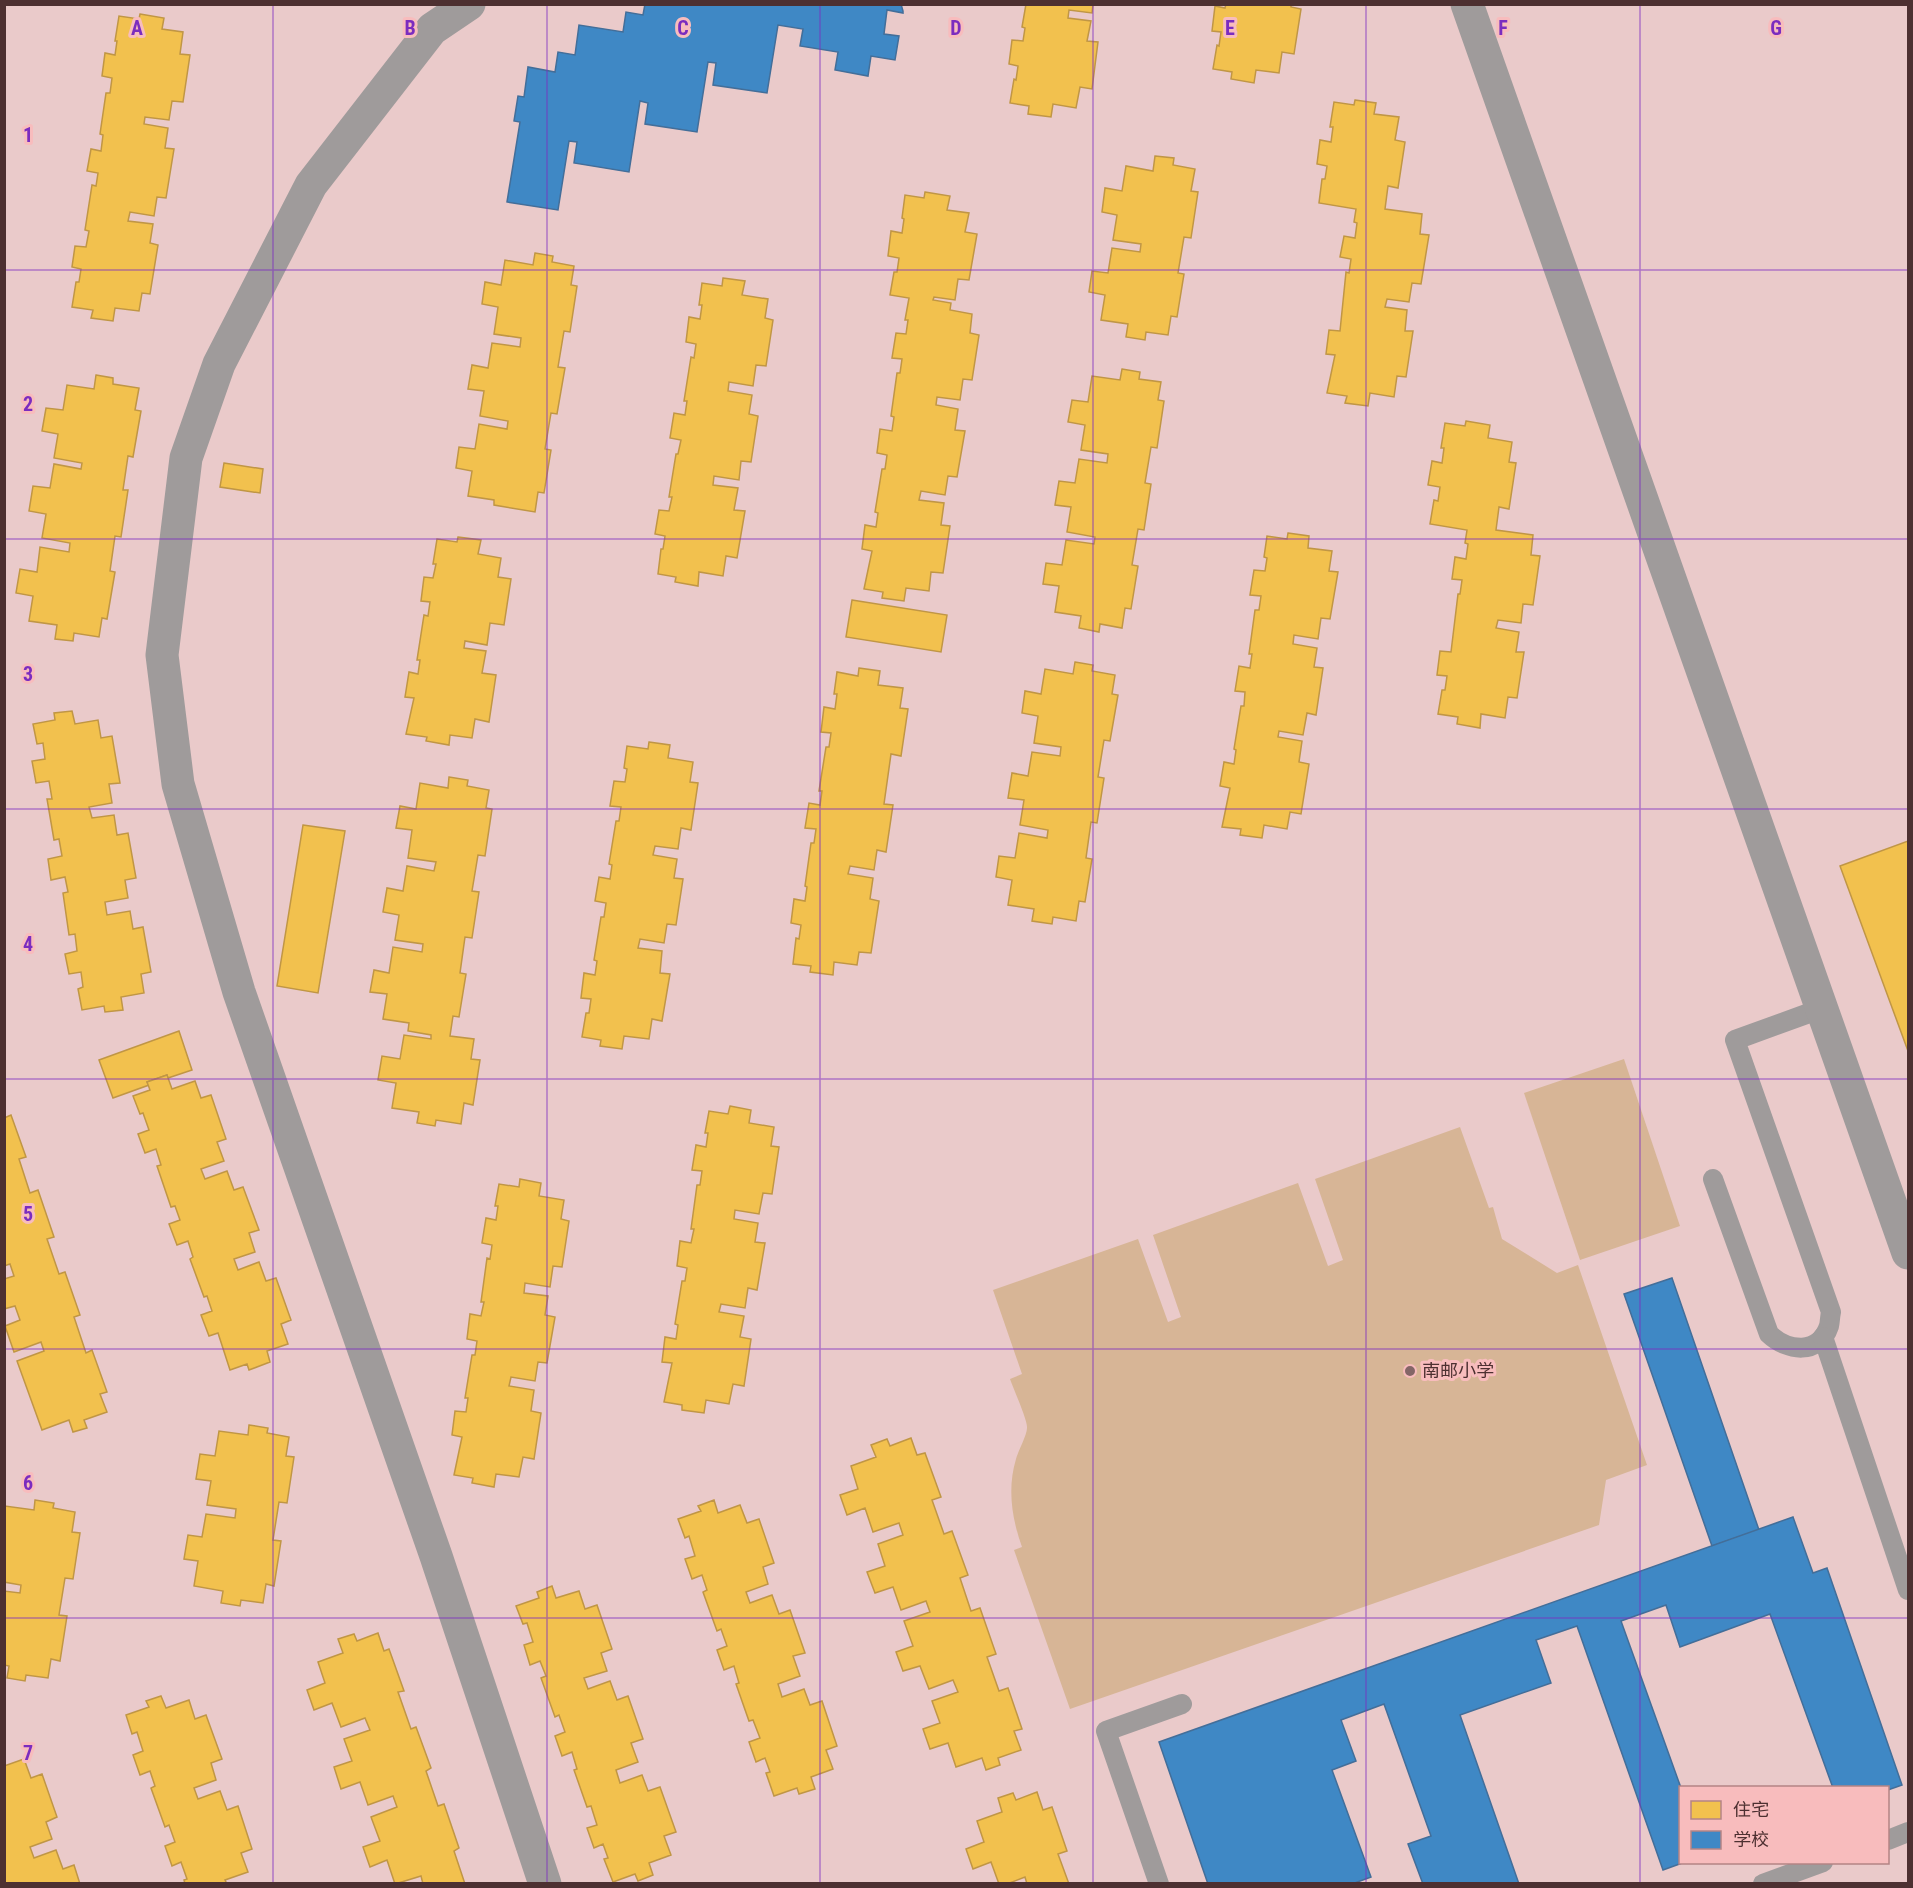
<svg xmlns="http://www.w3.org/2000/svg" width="1913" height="1888" viewBox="0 0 1913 1888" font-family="'Roboto Condensed','Noto Sans SC',sans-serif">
<rect width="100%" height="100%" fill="#eacaca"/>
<!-- green -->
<g fill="#d7b596">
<path d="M1624 1059 1680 1226 1580 1260 1524 1093Z"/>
<path d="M1460 1127 1489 1208 1493 1207 1502 1239 1557 1273 1578 1265 1647 1465 1606 1480 1599 1525 1070 1709 1014 1550 1022 1547C1012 1519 1007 1489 1016 1459 1018 1451 1027 1435 1027 1428 1028 1421 1013 1388 1010 1379L1022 1374 993 1290 1138 1239 1168 1322 1181 1317 1153 1235 1298 1183 1328 1266 1343 1260 1315 1179Z"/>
</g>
<!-- homes -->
<g fill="#f2c14e" stroke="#c09645" stroke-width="1.5">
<path d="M1026 4H1093L1092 13 1069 10 1068 18 1091 21 1087 41 1098 42 1092 89 1080 87 1076 108 1053 104 1051 117 1028 114 1029 106 1010 103 1014 79 1016 80 1018 66 1009 64 1012 40 1023 41 1025 28 1022 27Z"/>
<path d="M1226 4H1291V7L1301 9 1294 54 1282 52 1279 73 1256 70 1254 83 1231 79 1232 72 1213 69 1217 45 1219 46 1221 32 1212 31 1215 6 1225 8Z"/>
<path d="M140 14 164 18 162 29 183 32 180 54 190 55 183 102 172 101 169 120 145 117 144 124 168 128 165 148 174 149 166 198 157 197 154 216 130 212 128 221 153 224 150 243 158 245 150 294 142 293 139 311 115 308 113 321 91 318 93 310 72 307 76 282H79L81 269 72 267 75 246 86 247 89 231 85 230 92 185 96 186 98 173 87 171 91 149 101 151 103 135 100 134 106 93H110L112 78 102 76 105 53 115 55 117 41H115L119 16 139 19Z"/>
<path d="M1355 100 1376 103 1374 114 1399 117 1395 140 1405 142 1398 188 1388 186 1385 209 1422 214 1420 234 1429 235 1421 284 1412 283 1409 302 1387 299 1385 307 1407 310 1405 331H1413L1406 377 1397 376 1394 397 1370 393 1368 406 1345 403 1347 396 1327 393 1335 355 1326 354 1329 330 1340 331 1346 272 1349 273 1351 259 1340 257 1344 236 1355 238 1357 223 1354 222 1356 209 1319 203 1322 179H1325L1327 166 1317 164 1320 140 1331 142 1333 127H1330L1334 102 1354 105Z"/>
<path d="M1155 156 1174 158 1173 165 1195 169 1191 191 1198 192 1191 238 1184 237 1178 273 1184 274 1177 317 1171 316 1168 335 1146 332 1145 340 1126 337 1128 324 1101 320 1105 295 1089 292 1092 271 1108 273 1112 248 1140 252 1141 244 1113 240 1117 215 1102 212 1105 188 1122 191 1126 166 1153 171Z"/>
<path d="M925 192 950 196 947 210 969 213 965 232 977 234 969 280 958 279 955 300 934 297 933 300 951 303 950 310 972 314 970 333 979 335 972 380 963 379 960 400 937 397 936 405 958 409 955 430 965 431 957 477 948 476 945 495 921 491 919 500 944 503 941 525 950 526 943 573 931 572 929 591 906 588 904 601 882 598 883 592 864 589 872 551 862 549 865 525 876 527 878 513 875 512 882 469H885L887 455 877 453 880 429 892 431 894 417 891 416 897 373H900L902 359 892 358 896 333 906 334 908 320H905L909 298 890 295 894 272H897L899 258 888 256 891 231 902 233 904 219 902 218 905 195 924 198Z"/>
<path d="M535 253 553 256 552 262 574 266 571 285 577 286 570 332 564 331 558 367 565 368 557 414 551 413 545 449 551 450 544 493 538 492 535 512 494 505V500L468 496 472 471 456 468 459 447 475 449 479 424 507 429 508 421 480 416 484 391 468 389 472 365 488 368 492 343 520 347 521 338 494 334 498 307 482 304 485 282 501 285 505 260 533 265Z"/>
<path d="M723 278 745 281 742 295 768 299 765 318 773 320 766 366 756 365 753 386 729 382 728 391 752 395 749 414 758 416 751 462 741 461 739 480 714 476 713 485 738 488 734 510 745 511 737 558 726 556 723 576 699 572 698 586 675 582 676 577 658 574 661 549H663L665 536 655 534 659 510 669 511 672 497H669L676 454H678L681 440 670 438 674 413 685 415 687 401H684L691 357 694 358 696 344 686 342 689 317 700 319 702 305H699L702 283 722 286Z"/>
<path d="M1122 369 1140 372 1139 379 1161 382 1158 400 1164 401 1157 448 1151 447 1145 483 1151 484 1144 530 1138 529 1132 565 1138 566 1131 609 1125 608 1122 628 1100 624 1099 632 1079 628 1081 616 1055 612 1059 586 1043 584 1046 563 1062 565 1066 540 1094 544 1095 537 1067 532 1071 507 1055 505 1059 481 1075 483 1079 459 1107 463 1108 454 1081 450 1085 425 1068 422 1072 400 1088 402 1092 376 1120 380Z"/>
<path d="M96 375 113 378V384L139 388 135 410 141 411 133 457 128 456 123 490H128L121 537 115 536 110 571 115 572 107 619 102 618 99 637 74 633 73 641 55 639 57 625 29 621 33 596 16 593 20 569 37 572 40 547 69 552 70 543 42 538 46 514 29 511 33 486 50 488 54 464 81 469 82 463 54 458 58 434 42 431 46 408 63 410 67 385 94 389Z"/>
<path d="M1466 421 1490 425 1488 438 1512 442 1509 462 1516 463 1509 509 1499 507 1496 530 1533 535 1531 555 1540 556 1533 605 1523 604 1521 623 1498 620 1496 628 1519 632 1516 652H1524L1517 698 1508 697 1505 718 1481 714 1480 728 1457 724 1458 717 1438 714 1442 690H1445L1447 676 1437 675 1440 651 1451 652 1458 594H1460L1462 580 1452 579 1455 557 1466 559 1468 544 1465 543 1467 530 1430 524 1434 500 1438 501 1440 487 1428 485 1432 461 1442 463 1444 448H1441L1445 423 1465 426Z"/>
<path d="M224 463 263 469 260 493 220 487Z"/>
<path d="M1288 533 1309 536 1308 548 1332 551 1329 571 1338 572 1330 619 1321 618 1318 639 1294 635 1293 644 1317 648 1314 667 1323 668 1316 715 1307 713 1303 735 1279 731 1278 737 1302 741 1299 762 1309 764 1301 814 1290 812 1287 829 1264 825 1262 838 1240 835 1241 829 1222 827 1230 788 1220 786 1224 762 1234 764 1236 750 1234 749 1241 706H1244L1245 692 1235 691 1239 666 1250 668 1252 654H1249L1255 610H1259L1261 596 1250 595 1254 570 1265 571 1267 558 1264 557 1267 536 1287 539Z"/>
<path d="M458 537 481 540 478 554 501 558 498 577 511 579 504 625 490 623 487 645 465 641 464 648 486 651 482 673 496 675 489 722 475 719 472 738 450 735 449 745 426 741 427 737 406 734 414 698 405 697 409 672 418 674 420 660H417L424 615 428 616 430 602 421 601 424 577 433 578 436 564H433L437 539 457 542Z"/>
<path d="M852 600 947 615 941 652 846 637Z"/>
<path d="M1075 662 1093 665 1092 671 1115 675 1112 694 1118 695 1110 741 1104 740 1098 777 1104 778 1097 823 1091 822 1086 858 1092 859 1085 902 1079 901 1076 921 1053 917 1052 924 1032 921 1034 909 1008 905 1012 880 996 877 999 856 1015 858 1019 833 1047 838 1048 830 1020 825 1024 800 1008 798 1012 773 1028 776 1032 752 1060 756 1061 747 1034 743 1038 716 1022 713 1025 691 1041 694 1045 669 1073 674Z"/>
<path d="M859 668 880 671 878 685 903 688 900 708 908 709 901 756 891 754 884 804 893 805 886 852 877 850 874 870 850 866 848 874 873 878 870 899 879 901 871 953 859 952 857 965 834 962 833 975 810 972 811 966 793 964 796 938 799 939 801 925 791 923 794 899 805 901 807 887 805 886 811 843H814L816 829 805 828 809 803 820 805 822 791H819L826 747H829L831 733 821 732 824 707 835 709 837 694H834L837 672 858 676Z"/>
<path d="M72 711 75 724 98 720 101 738 112 736 120 783 109 784 112 803 89 807 92 818 114 815 117 835 128 833 136 878 125 880 128 898 105 902 107 915 130 911 133 929 143 927 151 972 141 974 144 993 121 997 123 1010 105 1012 104 1006 82 1010 78 989 83 987 81 972 69 974 65 954 77 951 75 934 69 935 63 893 68 892 65 877 51 880 48 859 62 856 59 839 54 840 47 799H52L49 781 36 783 32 761 45 759 43 743 37 744 33 724 55 720 54 713Z"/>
<path d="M649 742 670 745 668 758 693 762 690 782 698 783 691 830 681 828 678 849 655 846 653 855 677 859 674 878 683 879 676 925 667 924 664 943 640 939 638 948 662 951 660 973 670 974 662 1021 652 1019 649 1039 624 1036 622 1049 600 1046 601 1040 582 1037 586 1013H589L591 999 581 998 584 973 595 975 597 961 594 960 601 917H604L606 903 595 901 599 877 610 879 612 865 609 864 616 821H619L621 807 610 806 614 781 625 782 627 769 624 768 627 746 648 749Z"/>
<path d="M449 777 468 780 467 786 489 790 486 808 492 809 485 856 478 855 472 891 479 892 472 938 465 937 460 973 466 974 459 1017 453 1016 450 1036 474 1039 471 1059 480 1060 473 1105 464 1103 461 1124 436 1120 435 1126 417 1123 419 1112 392 1108 396 1083 378 1080 382 1056 400 1059 404 1035 431 1039V1035L408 1031 409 1023 383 1019 387 994 370 992 374 970 389 973 393 947 422 952 423 944 395 940 399 915 383 912 387 888 403 891 407 866 434 871 436 862 408 858 412 830 396 828 400 806 416 809 420 783 448 788Z"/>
<path d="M303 825 345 831 318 993 277 986Z"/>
<path d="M1908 841V1051L1840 866Z"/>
<path d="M179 1031 192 1070 168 1078 167 1075 147 1082 149 1085 113 1098 99 1060Z"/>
<path d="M167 1075 172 1089 195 1081 201 1098 211 1095 226 1139 217 1142 224 1161 201 1169 205 1179 227 1171 234 1190 243 1187 259 1230 249 1233 255 1252 234 1259 238 1270 259 1262 266 1281 276 1278 291 1320 281 1324 288 1344 267 1351 270 1362 249 1370 247 1364 230 1370 218 1333 209 1336 201 1315 212 1311 207 1296 204 1297 190 1259 193 1257 188 1241 177 1245 169 1224 180 1220 175 1206 171 1207 157 1166 161 1165 156 1149 145 1153 138 1134 149 1130 143 1113 140 1114 133 1096 150 1090 147 1082Z"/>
<path d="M730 1106 751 1110 749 1123 774 1127 771 1146 779 1147 772 1194 763 1193 759 1214 735 1210 734 1219 758 1223 755 1242 765 1243 757 1290 748 1288 745 1308 721 1304 719 1312 744 1316 740 1337 751 1339 744 1386 733 1384 729 1404 706 1400 704 1413 682 1410V1405L664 1402 672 1363 662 1362 665 1337 676 1339 678 1325 675 1324 682 1281H685L687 1268 677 1266 680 1241 691 1243 694 1229H691L697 1185H700L702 1171 692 1170 696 1145 706 1147 708 1133H705L709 1111 728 1114Z"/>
<path d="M11 1115 26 1157 19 1159 30 1193 38 1190 54 1237 47 1239 59 1274 65 1272 80 1315 74 1317 86 1353 92 1350 107 1392 100 1394 107 1412 84 1420 87 1428 73 1432 69 1420 42 1430 17 1361 44 1351 41 1342 14 1352 5 1326 20 1320 15 1306 4 1309V1279L14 1276 10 1264 4 1266V1118Z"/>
<path d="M520 1179 541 1183 539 1196 564 1200 561 1219 569 1221 562 1267 553 1266 550 1287 525 1283 524 1293 548 1296 545 1315 555 1317 547 1363 538 1362 535 1381 511 1377 509 1386 534 1390 531 1411 541 1413 534 1459 523 1457 519 1477 496 1474 494 1487 472 1483 473 1478 454 1475 462 1437 452 1435 455 1411 466 1412 468 1398H465L472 1355H475L477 1341 467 1339 470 1314 481 1316 484 1302H481L487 1258 490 1259 492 1245 482 1243 486 1218 496 1220 498 1206H495L499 1184 519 1187Z"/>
<path d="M249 1425 268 1428 267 1433 289 1437 286 1456 294 1457 287 1503 279 1502 273 1540 281 1541 274 1586 266 1584 263 1603 241 1600 240 1606 221 1603 223 1591 194 1586 198 1561 184 1559 188 1535 202 1537 206 1514 235 1518 236 1509 207 1505 211 1481 196 1479 200 1454 215 1456 219 1431 248 1435Z"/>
<path d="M911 1438 917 1455 925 1453 941 1497 932 1500 944 1534 952 1531 968 1575 960 1578 971 1611 980 1608 996 1654 987 1657 999 1691 1008 1688 1022 1729 1014 1731 1021 1750 998 1758 1000 1765 986 1770 982 1758 956 1767 948 1743 930 1749 923 1729 940 1723 932 1701 958 1692 953 1680 929 1689 920 1666 903 1671 896 1652 913 1646 904 1621 930 1612 926 1601 901 1610 893 1587 875 1593 867 1572 885 1566 878 1544 903 1535 899 1523 873 1532 865 1508 847 1515 840 1495 858 1489 851 1466 876 1457 871 1445 887 1439 890 1446Z"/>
<path d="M35 1500 54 1503 53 1508 75 1512 72 1532 80 1533 73 1579 65 1578 59 1615 67 1616 60 1661 51 1659 48 1678 26 1675 25 1681 7 1678 9 1666 4 1665V1591L20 1593 21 1585 4 1582V1509L5 1506 34 1510Z"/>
<path d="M714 1500 718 1513 740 1505 747 1523 759 1519 774 1563 763 1567 768 1584 746 1592 750 1603 772 1595 779 1614 790 1610 805 1653 793 1656 800 1676 778 1684 782 1697 804 1689 810 1705 822 1701 837 1746 826 1750 833 1769 811 1777 815 1789 799 1794 797 1788 774 1796 766 1773 770 1772 765 1758 756 1762 749 1742 760 1738 753 1720 749 1721 736 1684 739 1683 734 1666 724 1670 717 1650 727 1646 721 1629 717 1631 703 1592 707 1590 702 1575 692 1579 685 1559 695 1556 689 1536 685 1538 678 1519 701 1511 698 1506Z"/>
<path d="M552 1586 556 1598 579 1591 585 1609 597 1605 612 1649 601 1653 607 1671 584 1678 588 1689 610 1681 617 1700 628 1696 643 1739 631 1743 638 1762 616 1770 620 1783 642 1775 648 1791 660 1787 676 1832 664 1836 671 1855 649 1863 653 1875 638 1881 635 1874 613 1882 604 1859 608 1858 603 1844 594 1848 587 1828 597 1825 591 1806 587 1807 574 1770 577 1769 572 1752 562 1756 555 1736 565 1732 559 1715 555 1717 541 1678 546 1676 540 1661 530 1665 524 1645 533 1642 527 1623 523 1624 516 1606 539 1598 537 1592Z"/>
<path d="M378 1633 384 1651 389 1649 404 1691 398 1692 411 1729 416 1727 431 1768 426 1771 438 1806 444 1804 459 1848 454 1851 465 1884H423L421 1876 395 1884 387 1860 370 1867 363 1847 380 1841 371 1817 397 1807 393 1796 368 1805 360 1782 341 1789 334 1767 352 1761 344 1739 370 1730 365 1718 341 1727 332 1703 314 1710 307 1690 325 1683 318 1662 343 1653 338 1639 354 1634 357 1641Z"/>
<path d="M161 1696 166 1708 189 1700 195 1719 206 1715 222 1759 211 1763 216 1780 194 1788 198 1799 220 1791 227 1810 238 1806 252 1849 241 1853 248 1872 225 1880 227 1884H185L184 1880 187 1879 181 1862 172 1866 165 1846 175 1842 169 1825 165 1827 151 1788 155 1786 150 1771 140 1775 133 1755 143 1751 137 1732 132 1734 126 1715 149 1707 146 1701Z"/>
<path d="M24 1759 31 1778 42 1774 57 1817 46 1822 52 1839 30 1847 34 1858 56 1850 63 1869 74 1865 80 1884H4V1766Z"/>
<path d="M1037 1792 1043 1810 1052 1807 1067 1851 1058 1854 1069 1884H1027L1025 1877 1007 1884H999L991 1862 973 1869 966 1849 984 1842 977 1821 1002 1812 998 1798 1013 1793 1016 1800Z"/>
</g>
<!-- schools -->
<g fill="#3f88c5" stroke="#436e99" stroke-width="1.5">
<path d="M645 4H901L903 11V13L887 10 884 34 899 36 895 60 871 56 868 76 835 70 838 52 800 46 803 29 778 25 767 93 713 85 716 63 708 62 697 132 645 124 648 103 640 101 629 172 574 163 577 142 569 141 558 210 507 202 520 122 514 121 518 96 524 97 528 67 555 72 558 52 575 55 579 25 623 32 626 12 643 15Z"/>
<path d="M1672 1278 1759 1530 1712 1546 1624 1294Z"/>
<path d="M1793 1517 1813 1573 1827 1568 1902 1785 1888 1790V1788H1833L1770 1614 1680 1647 1666 1605 1621 1621 1681 1788 1680 1862H1685L1663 1870 1577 1626 1536 1640 1551 1683 1460 1715 1519 1884H1423L1408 1844 1431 1836 1384 1704 1341 1720 1356 1761 1332 1770 1371 1877 1352 1884H1208L1159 1742Z"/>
</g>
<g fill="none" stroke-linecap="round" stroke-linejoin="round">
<!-- lane -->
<g stroke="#9f9b9b" stroke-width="20">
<path d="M1713 1179 1769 1334C1787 1351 1819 1356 1829 1326 1830 1322 1830 1316 1831 1312L1735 1040 1823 1008"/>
<path d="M1823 1337 1908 1590"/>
<path d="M1888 1840 1908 1832"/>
<path d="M1159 1884 1106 1731 1182 1704"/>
<path d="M1763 1884 1823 1862"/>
</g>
<!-- street -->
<g stroke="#9f9b9b" stroke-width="33">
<path d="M469 4 432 29 311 185 219 364 186 458 162 655 178 784 239 992 436 1556 545 1884"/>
<path d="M1467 4 1908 1253"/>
</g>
</g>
<!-- grid -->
<path fill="none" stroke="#7b2cbf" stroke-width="1.5" stroke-opacity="0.55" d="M273 4V1884M547 4V1884M820 4V1884M1093 4V1884M1366 4V1884M1640 4V1884M4 270H1908M4 539H1908M4 809H1908M4 1079H1908M4 1349H1908M4 1618H1908"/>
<!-- markers -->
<circle fill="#846667" stroke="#f8bcbd" stroke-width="2" cx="1410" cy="1371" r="6"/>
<g text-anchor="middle" stroke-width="6" stroke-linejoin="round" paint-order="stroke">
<!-- poi labels -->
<g font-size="18" fill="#4d3031" stroke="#f8bcbd" text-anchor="start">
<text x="1422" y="1377">南邮小学</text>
</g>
</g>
<g font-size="20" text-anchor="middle" font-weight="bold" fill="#7b2cbf" stroke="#f8bcbd" stroke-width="6" stroke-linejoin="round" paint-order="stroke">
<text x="137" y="35">A</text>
<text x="410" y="35">B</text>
<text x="683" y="35">C</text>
<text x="956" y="35">D</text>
<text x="1230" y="35">E</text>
<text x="1503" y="35">F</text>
<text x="1776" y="35">G</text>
<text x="28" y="142">1</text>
<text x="28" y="411">2</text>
<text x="28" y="681">3</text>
<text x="28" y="951">4</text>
<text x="28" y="1221">5</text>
<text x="28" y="1490">6</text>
<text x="28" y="1760">7</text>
</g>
<!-- border -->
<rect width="1913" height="1888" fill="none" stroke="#4d3031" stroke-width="12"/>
<!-- legend -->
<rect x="1679" y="1786" width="210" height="78" fill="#f8bcbd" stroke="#b48485" stroke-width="1.5"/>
<rect x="1691" y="1801" width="30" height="18" fill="#f2c14e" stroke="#b48485" stroke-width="1.5"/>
<text x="1733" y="1816" font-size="18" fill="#4d3031">住宅</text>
<rect x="1691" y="1831" width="30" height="18" fill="#3f88c5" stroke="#b48485" stroke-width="1.5"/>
<text x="1733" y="1846" font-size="18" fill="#4d3031">学校</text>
</svg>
